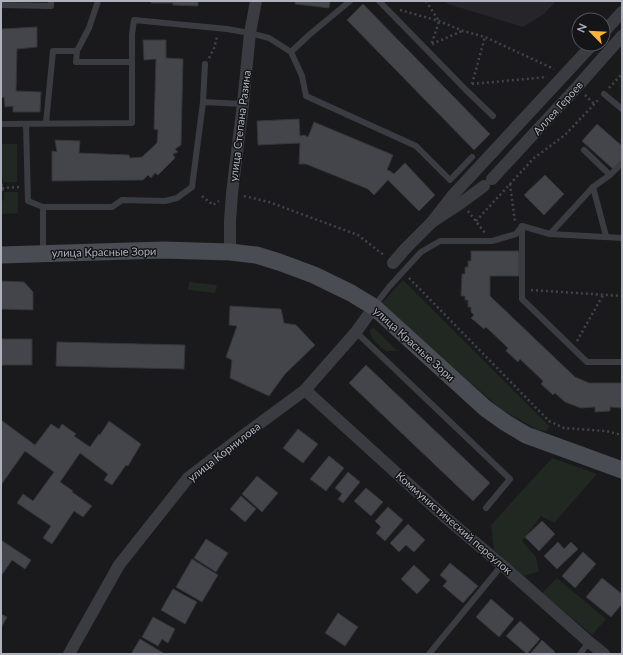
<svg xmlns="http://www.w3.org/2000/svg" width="623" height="655" viewBox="0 0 623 655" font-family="Lato,sans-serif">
<rect width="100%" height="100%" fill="#1a1a1d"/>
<!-- built -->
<path fill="#26262a" d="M445 1H556L544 14 523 27 448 4Z"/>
<!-- green -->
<g fill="#202821">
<path d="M1 144H17V182H4V185L2 177 1 175Z"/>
<path d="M4 192H18V213L1 214V204L4 198Z"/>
<path d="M403 280 549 426 547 431 538 430 501 409 380 305Z"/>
<path d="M189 282 217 285 215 293 188 290Z"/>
<path d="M374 328 397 351H386C379 345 369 339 370 329Z"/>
<path d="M552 458 597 474 554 523 541 516 522 541 536 557 539 571 524 576 494 550 491 525Z"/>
<path d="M557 578 606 619 592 635 542 593Z"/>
</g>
<!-- building -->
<g fill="#44454a" stroke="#343439">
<path d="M151 1H198V6L173 5V3H151Z"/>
<path d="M295 1H330L329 8 295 4Z"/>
<path d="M363 4 490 134 474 150 347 20Z"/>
<path d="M37 27V47L17 49 16 91 41 92 40 112H13V106L5 107 4 97 1 98V29Z"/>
<path d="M143 40H166V58L183 59 181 145 175 149 178 152 173 154 175 158 158 175 155 173 151 178 148 175 143 180 52 181V151L57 152 55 140 80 141 79 153 129 155 130 158 142 157 157 143 158 130 154 129 156 59 144 60Z"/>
<path d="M299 119 300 136 304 135 308 137 314 122 393 155 387 170 390 171 394 174 405 163 435 195 419 211 388 180 374 195 368 189 306 164H299L300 143 258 145 257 121Z"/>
<path d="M597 124 622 146V160L613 169 582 141Z"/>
<path d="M545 175 564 194 544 215 524 195Z"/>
<path d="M471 251H519V276H490V296L575 377 589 383H622V408L610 407V411L595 412V407L581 408 565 402 555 393 553 395 541 384 543 381 520 359 518 362 506 351 508 348 486 327 484 329 471 318 474 315 471 312V307H468V300H465V296H461L462 274H465V267H468V261H471Z"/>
<path d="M1 281 24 282 33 292V310L1 309Z"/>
<path d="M230 306 281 309 284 323 296 325 315 345 285 374 269 396 230 378 232 360 226 357 237 326 229 325Z"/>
<rect x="1" y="339" width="31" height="26"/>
<path d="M57 342 185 345 184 369 56 366Z"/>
<path d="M366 365 490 483 473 501 349 383Z"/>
<path d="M1 420 35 445 51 424 59 429 62 424 76 434 74 436 90 447 99 434 100 435 109 421 141 444 128 466 126 465 112 485 104 480 108 474 80 453 60 482 73 491 72 492 92 506 83 517 74 511 52 544 43 538 51 526 17 503 23 494 33 501 54 472 25 451 1 485Z"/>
<path d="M298 429 318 444 303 463 283 448Z"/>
<path d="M329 456 344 468 326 491 310 479Z"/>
<path d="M348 472 360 482 343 503 338 499 342 494 335 488Z"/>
<path d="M257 476 278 493 262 512 242 494Z"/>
<path d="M366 488 383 502 371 516 354 501Z"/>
<path d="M241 496 256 509 245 522 230 509Z"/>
<path d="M388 507 403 520 385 541 376 533 381 527 375 521Z"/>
<path d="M542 521 555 534 539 551 525 537Z"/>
<path d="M408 524 425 540 414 552 406 545 399 552 390 543Z"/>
<path d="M206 539 228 553 216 572 194 558Z"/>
<path d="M1 540 31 560 25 569 12 560 1 576Z"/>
<path d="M558 542 564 549 571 542 578 549 557 569 544 556Z"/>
<path d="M583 552 596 564 575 588 562 576Z"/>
<path d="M192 559 218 575 202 602 176 587Z"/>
<path d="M450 563 478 586 463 603 443 586 447 581 440 575Z"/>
<path d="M414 565 430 580 417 594 401 579Z"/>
<path d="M602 578 622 594V604L611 617 586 597Z"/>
<path d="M173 589 197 602 185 624 161 610Z"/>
<path d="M491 599 514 619 499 637 476 617Z"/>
<path d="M338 613 358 627 345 646 325 633Z"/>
<path d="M1 614 7 617 1 628Z"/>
<path d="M153 617 175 629 168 643 162 639 158 646 142 637Z"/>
<path d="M520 621 540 639 527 654 506 636Z"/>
<path d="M140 639 165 654H131Z"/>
<path d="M542 640 555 652 553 654H530Z"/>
</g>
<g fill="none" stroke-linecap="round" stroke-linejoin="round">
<!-- path -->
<g stroke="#414449" stroke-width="2.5" stroke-dasharray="2 3" stroke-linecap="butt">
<path d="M426 1 439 21 432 43"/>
<path d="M400 10 439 21 463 31 485 37 554 69"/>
<path d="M432 44 462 31"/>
<path d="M209 58 214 48 217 37"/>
<path d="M472 84 547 77"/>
<path d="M472 84 485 37"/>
<path d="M609 88 622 74"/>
<path d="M585 95 595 105"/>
<path d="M1 184C3 187 3 191 1 194"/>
<path d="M510 184 515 222"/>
<path d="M2 188 20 187"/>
<path d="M202 196 213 205 219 201"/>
<path d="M244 196 269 202 358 235 385 256"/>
<path d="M468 211 485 233"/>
<path d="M476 221 534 158 565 135 599 99"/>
<path d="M409 278 549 421 564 428 606 431 622 435"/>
<path d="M531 290 622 296"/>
<path d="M577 341 603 295"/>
</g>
<!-- lane -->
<g stroke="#3b3c42" stroke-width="6">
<path d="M379 1 466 90 493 116"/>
<path d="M1 5 51 6V1"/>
<path d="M77 51 89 28 98 1"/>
<path d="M291 52 309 35 350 1"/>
<path d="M604 94 622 109"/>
<path d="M203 102 243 104"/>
<path d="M46 123 53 51H77L76 62H132"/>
<path d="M1 124 132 123V34L134 20 227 29 250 33 269 38 291 52 302 76 306 96 416 146 450 180 472 157"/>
<path d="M26 124 28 201 43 207V252"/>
<path d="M584 150 610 175"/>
<path d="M593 187 606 236"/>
<path d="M43 207H112L122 200 165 201 177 198 192 187 203 102 205 64"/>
<path d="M522 226V299L587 362H622"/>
<path d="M550 234 593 187 610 175 622 163"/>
<path d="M375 305 389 287 421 252 440 241H492L516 234 522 226 550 234 622 238"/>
<path d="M356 332 510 479 486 508"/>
<path d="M429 654 502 565"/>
<path d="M580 654 589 642"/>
</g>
<!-- street -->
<g stroke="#3b3c42" stroke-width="12">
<path d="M603 33 622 12"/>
<path d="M492 179 577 87 622 36"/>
<path d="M432 222 453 195 593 44"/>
<path d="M230 252V221L232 193 243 104 250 33 256 1"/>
<path d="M393 263 406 248 432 222 461 203 484 186"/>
<path d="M305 390 446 518 502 565 589 642 604 654"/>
<path d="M69 654 119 565 188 478 240 438 305 390 356 332 374 307"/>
</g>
<!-- secondary -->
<path stroke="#494c52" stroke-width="17" d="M1 255 163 250 230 252 256 255 279 262 314 275 351 293 374 307 485 408 506 423 526 435 622 470"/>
</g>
<g text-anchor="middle" stroke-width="3" stroke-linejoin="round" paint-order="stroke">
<!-- street labels -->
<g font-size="11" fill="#adb2bd" stroke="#151518">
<text transform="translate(558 108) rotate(-48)" y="4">Аллея Героев</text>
<text transform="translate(240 126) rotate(-83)" y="4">улица Степана Разина</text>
<text transform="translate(104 252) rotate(-1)" y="4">улица Красные Зори</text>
<text transform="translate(414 344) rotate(42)" y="4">улица Красные Зори</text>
<text transform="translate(224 452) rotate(-38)" y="4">улица Корнилова</text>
<text transform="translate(454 523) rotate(41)" y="4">Коммунистический переулок</text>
</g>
</g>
<!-- border -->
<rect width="623" height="655" fill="none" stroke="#adb2bd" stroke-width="4"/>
<!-- north arrow -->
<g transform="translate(591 32) rotate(294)"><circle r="19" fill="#151518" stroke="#52545a"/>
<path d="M0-3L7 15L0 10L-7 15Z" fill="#f8b437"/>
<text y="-6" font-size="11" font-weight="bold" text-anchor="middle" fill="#adb2bd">N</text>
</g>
</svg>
